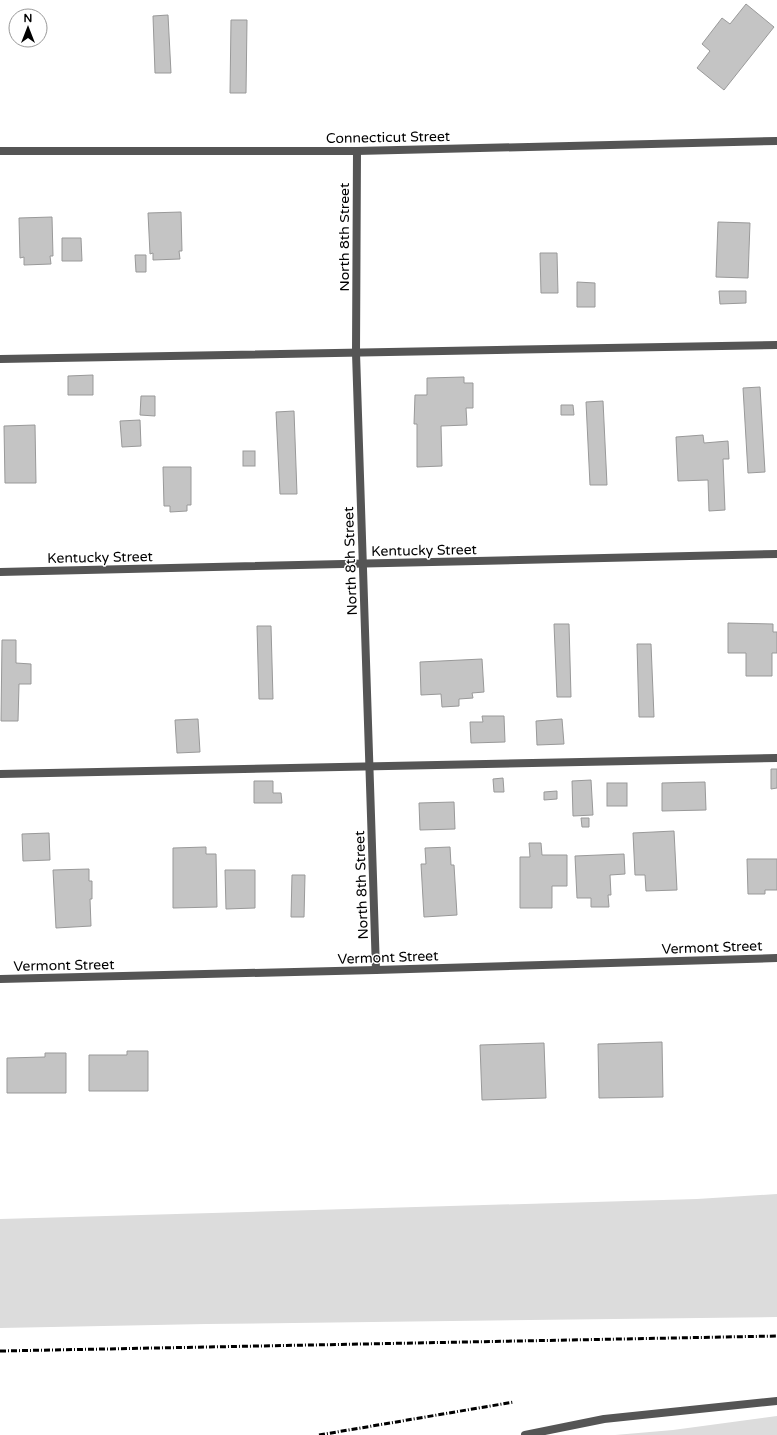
<svg xmlns="http://www.w3.org/2000/svg" width="777" height="1435" viewBox="0 0 777 1435" font-family="'Varela Round',sans-serif">
<rect width="100%" height="100%" fill="#fff"/>
<!-- green -->
<g fill="#dcdcdc">
<path d="M777 1194V1317L206 1324 0 1328V1219L697 1199Z"/>
<path d="M777 1416V1435H615L673 1430Z"/>
</g>
<!-- building -->
<g fill="#c4c4c4" stroke="#999">
<path d="M746 4 774 27 724 90 697 68 710 51 702 44 722 18 730 24Z"/>
<path d="M168 15 171 73H155L153 16Z"/>
<path d="M231 20H247L246 93H230Z"/>
<path d="M181 212 182 251H179L180 259 153 260V253L150 254 148 213Z"/>
<path d="M52 217 53 256H50L51 264 24 265V257L20 258 19 218Z"/>
<path d="M718 222 750 223 748 278 716 277Z"/>
<path d="M62 238H81L82 261H62Z"/>
<path d="M540 253H557L558 293H541Z"/>
<path d="M135 255H146V272H136Z"/>
<path d="M577 282 595 283V307H577Z"/>
<path d="M719 291H746V303L720 304Z"/>
<path d="M93 375V395H68V376Z"/>
<path d="M464 377V383H473V408H466L467 425 441 426 442 466 417 467V424H414L415 395H427V378Z"/>
<path d="M760 387 765 472 748 473 743 388Z"/>
<path d="M141 396H155V416L140 415Z"/>
<path d="M603 401 607 485H590L586 402Z"/>
<path d="M561 405H573L574 415H561Z"/>
<path d="M294 411 297 494H280L276 412Z"/>
<path d="M140 420 141 446 122 447 120 421Z"/>
<path d="M35 425 36 483H5L4 426Z"/>
<path d="M703 435 704 443 728 441 729 459H723L725 510 709 511 708 480 678 481 676 437Z"/>
<rect x="243" y="451" width="12" height="15"/>
<path d="M163 467H191V505H187V511L170 512V506H164Z"/>
<path d="M728 623 773 624V632H777V653H772V676H746V653H728Z"/>
<path d="M554 624H569L571 697H557Z"/>
<path d="M257 626H271L273 699H259Z"/>
<path d="M2 640H16V663L31 664V684H19L18 721H1Z"/>
<path d="M637 644H651L654 717H639Z"/>
<path d="M482 659 484 692 472 693 473 698 459 699V706L442 707 441 694 421 695 420 662Z"/>
<path d="M482 716H504L505 742 471 743 470 722H483Z"/>
<path d="M198 719 200 752 177 753 175 720Z"/>
<path d="M562 719 564 744 537 745 536 721Z"/>
<path d="M771 769H777V788L771 789Z"/>
<path d="M503 778 504 792H494L493 779Z"/>
<path d="M591 780 593 815 573 816 572 781Z"/>
<path d="M254 781H273V793H281L282 803H254Z"/>
<path d="M705 782 706 810 662 811V783Z"/>
<rect x="607" y="783" width="20" height="23"/>
<path d="M557 791V799L544 800V792Z"/>
<path d="M454 802 455 829 420 830 419 803Z"/>
<path d="M581 818H589V827H582Z"/>
<path d="M674 831 677 890 646 891 645 875H635L633 833Z"/>
<path d="M49 833 50 860 23 861 22 834Z"/>
<path d="M529 843H541L542 855H567V886H552V908H520V857H530Z"/>
<path d="M206 847V854H216L217 907 173 908V848Z"/>
<path d="M450 847 451 865H454L457 915 424 917 421 864H426L425 848Z"/>
<path d="M624 854 625 874 610 875 611 895H608L609 907H591V898H577L575 856Z"/>
<path d="M747 859H777V890H765V894H748Z"/>
<path d="M89 869V881H92V899H90L91 926 56 928 53 870Z"/>
<path d="M225 870H255V908L226 909Z"/>
<path d="M292 875H305L304 917H291Z"/>
<path d="M662 1042 663 1097 599 1098 598 1044Z"/>
<path d="M544 1043 546 1098 482 1100 480 1045Z"/>
<path d="M127 1051H148V1091H89V1055H127Z"/>
<path d="M45 1053H66V1093H7V1058L45 1057Z"/>
</g>
<g fill="none" stroke-linecap="round" stroke-linejoin="round">
<!-- service -->
<g stroke="#555" stroke-width="8">
<path d="M0 359 777 345"/>
<path d="M0 774 777 758"/>
</g>
<!-- minor -->
<g stroke="#555" stroke-width="8">
<path d="M0 151H357L777 141"/>
<path d="M357 151 356 353 376 970"/>
<path d="M0 572 777 554"/>
<path d="M525 1435 604 1419 777 1401"/>
</g>
<!-- tertiary -->
<path stroke="#555" stroke-width="8" d="M0 979 376 970 777 958"/>
<!-- rail -->
<g stroke="#000" stroke-width="3" stroke-dasharray="6 2 1 2" stroke-linecap="butt">
<path d="M0 1351 777 1336"/>
<path d="M319 1435 514 1402"/>
</g>
</g>
<g text-anchor="middle" stroke-width="3" stroke-linejoin="round" paint-order="stroke">
<!-- street labels -->
<g font-size="14" fill="#000" stroke="#fff">
<text transform="translate(388 137) rotate(-1)" y="5">Connecticut Street</text>
<text transform="translate(344 237) rotate(-90)" y="5">North 8th Street</text>
<text transform="translate(424 550) rotate(-1)" y="5">Kentucky Street</text>
<text transform="translate(100 557) rotate(-1)" y="5">Kentucky Street</text>
<text transform="translate(350 561) rotate(-92)" y="5">North 8th Street</text>
<text transform="translate(361 885) rotate(-92)" y="5">North 8th Street</text>
<text transform="translate(712 947) rotate(-2)" y="5">Vermont Street</text>
<text transform="translate(388 957) rotate(-2)" y="5">Vermont Street</text>
<text transform="translate(64 965) rotate(-1)" y="5">Vermont Street</text>
</g>
</g>
<!-- north arrow -->
<g transform="translate(28 28)"><circle r="19" fill="#ffffff" stroke="#999999"/>
<path d="M0-3L7 15L0 10L-7 15Z" fill="#000000"/>
<text y="-6" font-size="11" font-weight="bold" text-anchor="middle" fill="#000000">N</text>
</g>
</svg>
